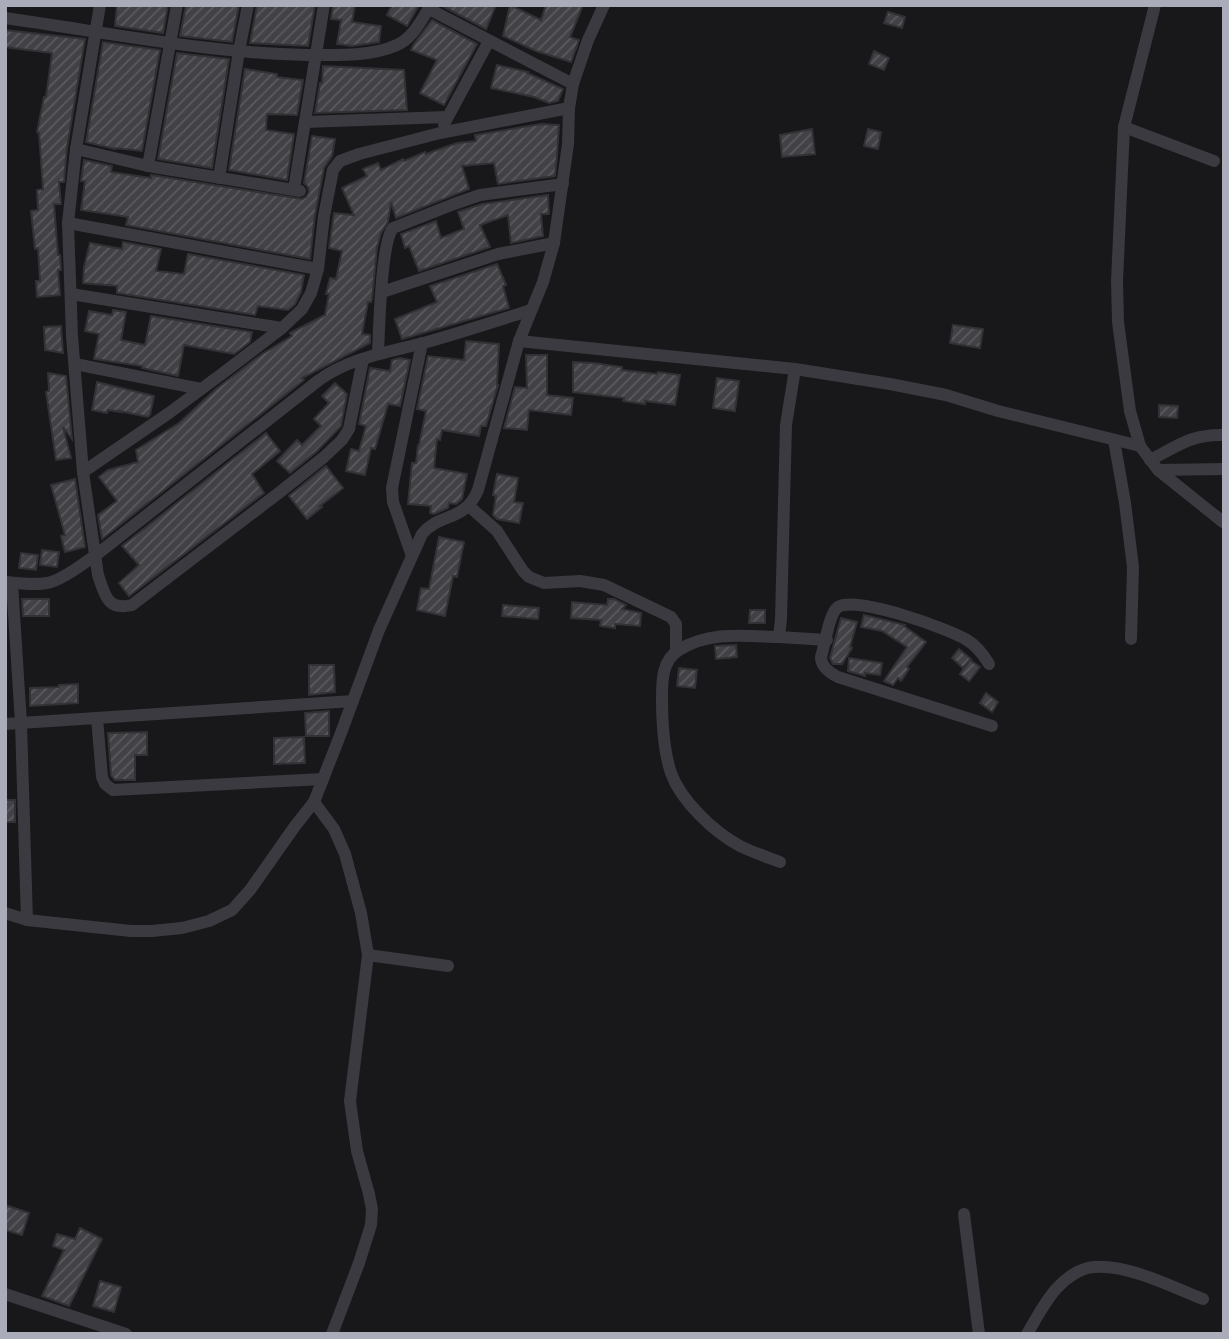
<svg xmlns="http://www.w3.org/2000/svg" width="1229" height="1339" viewBox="0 0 1229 1339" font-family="Cabin,sans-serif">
<defs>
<pattern id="building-hatch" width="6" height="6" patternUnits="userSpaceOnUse" patternTransform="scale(1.75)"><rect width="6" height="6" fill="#424146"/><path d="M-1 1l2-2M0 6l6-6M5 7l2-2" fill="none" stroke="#5b5a5f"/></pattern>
</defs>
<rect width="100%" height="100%" fill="#181719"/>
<!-- building -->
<g fill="url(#building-hatch)" stroke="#323135" stroke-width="2">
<path d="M117 5H168L163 33 115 26Z"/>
<path d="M186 5H239L232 42 180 36Z"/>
<path d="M257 5H315L308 46 250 43Z"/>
<path d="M333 5H355L352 22 381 26 379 42 352 46 337 44 341 20 331 19Z"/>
<path d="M392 5H419L407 26 387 15Z"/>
<path d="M445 5H496L486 29 444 7Z"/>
<path d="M510 5 541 20 546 5H583L570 37 579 40 571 62 536 51 503 36Z"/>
<path d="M888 12 905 17 902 28 884 23Z"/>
<path d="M432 20 477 44 444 105 420 93 437 60 411 50 414 44Z"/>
<path d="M5 30 85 39 67 148 64 182H59L61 204H54L58 255H60L61 270H58L60 295 37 297 36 281H40L38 248 35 249 31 211 38 210 37 190 43 189 39 133 37 132 44 97H46L52 53 5 47Z"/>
<path d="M103 42 160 50 142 151 115 148V149L86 142Z"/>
<path d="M874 51 889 58 884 70 869 64Z"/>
<path d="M177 53 229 59 212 168 158 159Z"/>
<path d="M497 65 528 72 527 73 563 89 558 101 549 103 534 97 491 88Z"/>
<path d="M323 66 404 70 407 110 315 113 320 83H322Z"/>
<path d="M245 69 277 74V77L303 80 297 115 267 114 266 130 294 134 287 180 229 170Z"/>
<path d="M541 124 559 125 557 156 555 176 498 184 494 163 462 166 469 189 396 218 391 202 388 222 381 233 377 248 372 299 371 302H368L362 334 370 335V343L302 378 304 380 102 539 98 515 117 501 99 477 108 470 138 462 136 450 179 423 216 389 262 354 292 336 290 333 325 315 329 294H326L330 278 336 279 342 251 329 248 334 213 354 215 342 188 367 176 363 169 378 163 381 170 403 159 404 161 425 152 426 154 457 143 476 141 475 135Z"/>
<path d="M812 129 815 154 782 157 780 135Z"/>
<path d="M868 129 881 132 878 149 864 146Z"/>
<path d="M312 136 335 139 332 156 324 168 315 215 310 259 126 225 128 217 81 210 85 181H81L84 160 112 166 111 172 151 178V175L302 199 306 197 309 192 308 187 304 183Z"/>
<path d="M548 195 549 214H541L543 236 511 243 508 215 480 225 490 247 419 271 409 246 405 248 401 234 436 221 441 238 464 229 458 212 482 204Z"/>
<path d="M123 242 161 249 156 271 184 274 188 254 304 275 301 292 295 304 288 310 258 306 255 315 117 293V286L83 283 84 267 90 243 122 249Z"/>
<path d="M497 264 506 285 503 286 509 308 402 339 395 319 437 302 430 286Z"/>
<path d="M113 310 126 312 121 340 145 345 151 316 252 332 250 342 234 354 184 345 178 376 142 368V366L94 359 99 334 85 331 89 311 112 315Z"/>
<path d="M953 325 983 329 980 348 950 343Z"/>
<path d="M61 326 63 353 45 350 44 327Z"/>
<path d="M466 341 499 344 497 385H498L486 426H481L479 436 442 430 440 440 437 439 434 468 467 474 462 499 460 501 456 504 449 503 448 508 434 514 430 513 431 506 408 504 412 463H416L418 445H419L426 411 417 409 428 356 464 360Z"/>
<path d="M526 355H547V395L573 398 571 415 529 410 527 430 504 428 515 387 527 388Z"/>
<path d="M400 358 410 360 400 406 388 404 375 449 371 448 365 475 346 471 351 449 359 451 366 426 359 424 370 368 390 371 392 360Z"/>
<path d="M573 362 594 363 622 367V370L657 374 658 372 680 375 675 405 645 401V404L623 401 624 398 573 392Z"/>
<path d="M48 373 66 376 72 439 63 427 71 458 56 460 46 392 49 391Z"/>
<path d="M717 378 739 381 735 411 713 408Z"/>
<path d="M97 382 154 396 150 415 148 417 119 411 120 412 108 410 107 413 92 410Z"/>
<path d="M335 383 347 394 341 426 316 452 290 473 277 461 297 440 302 445 321 426 314 419 329 403 322 396Z"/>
<path d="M1159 405 1178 406 1177 418 1159 417Z"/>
<path d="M266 433 280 451 252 474 264 493 129 596 119 583 139 565 122 546Z"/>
<path d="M326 466 343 488 320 506 322 507 307 519 289 496Z"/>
<path d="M497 474 518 478 514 502 523 503 519 523 497 519 493 515 496 496 493 495Z"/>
<path d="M75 479 85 547 65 552 61 536 65 535 51 485Z"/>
<path d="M439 537 464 542 457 577 453 576 445 616 417 610 421 588 429 589Z"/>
<path d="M42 550 59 552 57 567 40 565Z"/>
<path d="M21 553 38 555 36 570 19 568Z"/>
<path d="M22 599H49V616H23Z"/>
<path d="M608 599H614L626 605 622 609 641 613 640 626 615 624V628L600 626 601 620 571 618 572 602 607 605Z"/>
<path d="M503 605 539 608 538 619 502 616Z"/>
<path d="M750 610H765V623H749Z"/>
<path d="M864 615 905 625 904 626 926 642 907 667 909 669 901 681 898 678 893 685 884 681 907 647 882 631 861 627Z"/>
<path d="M841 618 857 622 850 647 852 648 842 664H833L830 658Z"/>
<path d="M736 645 737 657 716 659 715 646Z"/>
<path d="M959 649 971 659 963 668 952 658Z"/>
<path d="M849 658 882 663 880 675 865 673V676L848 671Z"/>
<path d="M970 660 980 667 969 681 960 674Z"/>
<path d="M309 665H334L335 692 309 695Z"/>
<path d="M679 668 697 670 695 688 677 686Z"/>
<path d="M78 684V703L30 706V688L59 687V685Z"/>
<path d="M986 693 998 702 992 712 980 703Z"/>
<path d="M329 711V736H306L305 713Z"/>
<path d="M147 732V755H135V780H115L111 775 108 733Z"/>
<path d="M304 737 305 763 274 764V738Z"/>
<rect x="5" y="800" width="10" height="22"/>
<path d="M5 1205 29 1213 22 1235 5 1230Z"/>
<path d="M80 1228 102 1239 69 1306 42 1296 64 1250 53 1246 57 1234 75 1239Z"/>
<path d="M100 1281 121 1287 114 1312 93 1306Z"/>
</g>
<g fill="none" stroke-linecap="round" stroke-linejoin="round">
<!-- minor -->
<g stroke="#3a3a40" stroke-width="12">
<path d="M1155 5 1124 127 1214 161"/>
<path d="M429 9 573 84"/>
<path d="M5 18C105 32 206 53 307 55 336 55 370 57 397 45 414 37 421 20 431 5"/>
<path d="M305 122 447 117"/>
<path d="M444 124 489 41"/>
<path d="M1124 127 1117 281 1118 322 1130 411 1140 446 1158 470 1223 522"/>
<path d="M76 149 148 166 300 191"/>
<path d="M148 166 177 5"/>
<path d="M219 178 239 51 248 5"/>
<path d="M294 189 324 5"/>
<path d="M68 223 318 269"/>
<path d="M382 292 498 254 554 243"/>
<path d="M71 294 282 328"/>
<path d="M519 341 795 369 890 384 946 395 998 411 1140 446"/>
<path d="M378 354C379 331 381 242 393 228L454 204 480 195 563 184"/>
<path d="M363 359 349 429 342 440 324 457 280 492 132 605C107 611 105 595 98 575L83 472 169 413 223 373 282 328 302 309 311 293 318 269 324 216 333 170 340 161 359 154 440 133 569 108"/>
<path d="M75 364 201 389"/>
<path d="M795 369 786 425 781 619 779 637 827 640"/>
<path d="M1114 440 1125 503 1133 567 1131 639"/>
<path d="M1150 460C1178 446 1191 434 1224 435"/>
<path d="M1158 470 1224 469"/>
<path d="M83 472 72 336 68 223 76 149 100 5"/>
<path d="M469 506 497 531 523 571 529 577 544 583 580 581 604 585 671 617 676 624V651"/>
<path d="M412 556 393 502 392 488 422 343"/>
<path d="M5 582C19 583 38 586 51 582 67 577 82 564 96 555L319 380C351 357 390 352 427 342 462 332 496 321 531 310"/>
<path d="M12 583 21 723 27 920"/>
<path d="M779 637C745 636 709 631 679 650 662 660 662 681 662 698 662 723 663 749 671 773 681 801 714 832 740 846 752 852 767 857 780 862"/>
<path d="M989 664C983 654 977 646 967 640 949 629 856 595 838 607 829 613 825 645 821 657 821 667 830 673 838 677L992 726"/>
<path d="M97 718 102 777 105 784 113 790 323 779"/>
<path d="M5 724 353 701"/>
<path d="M314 802 334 829 345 854 361 913 368 955 350 1101 357 1151 369 1194 372 1209 371 1225 359 1263 332 1334"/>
<path d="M5 913 27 920 131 931H152L182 928 209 921 232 910 250 890 295 826 314 802 341 733 379 630 422 534C440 512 464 523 478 490L519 341 543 282 554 243 568 144 569 108 573 84 588 40 604 5"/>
<path d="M368 955 448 966"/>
<path d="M964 1214 979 1334"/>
<path d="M5 1294 126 1334"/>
<path d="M1027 1334C1036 1319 1045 1301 1057 1288 1066 1278 1080 1268 1094 1267 1128 1264 1172 1287 1203 1299"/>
</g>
</g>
<!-- border -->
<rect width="1229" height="1339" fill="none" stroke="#aaacb9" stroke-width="14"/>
</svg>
